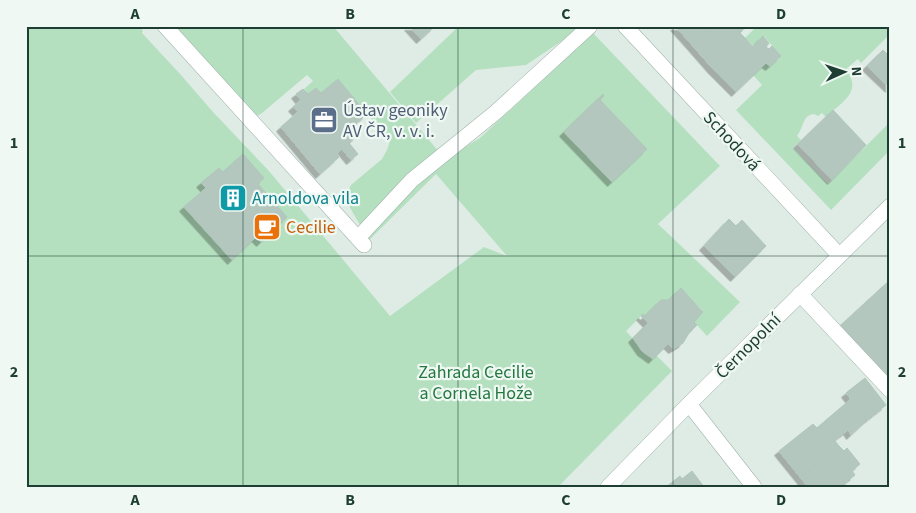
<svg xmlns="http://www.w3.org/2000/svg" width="916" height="513" viewBox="0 0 916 513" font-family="'Source Sans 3',sans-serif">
<defs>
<filter id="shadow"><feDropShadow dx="-4.5" dy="4.5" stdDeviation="0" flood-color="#0004"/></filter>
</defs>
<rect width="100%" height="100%" fill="#dfece5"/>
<!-- green -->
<g fill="#b5e0bf">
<path d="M26 26H139L143 31 142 33 181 75 213 112 269 171 390 316 484 247 507 256 436 174 364 245 360 225 349 206 347 194 351 185 382 159 387 150 390 141 338 79 321 93 316 88 308 94 304 89 313 81 307 75 262 113 257 116 251 115 170 26H333L445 159 480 138 593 33 720 166 658 224 740 302 707 336 694 322 703 311 681 288 669 300H661L645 316H641L626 331 637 343 642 351 656 355 672 371 558 487H26Z"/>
<path d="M459 26H584L526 65 476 70 416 123 390 92Z"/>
<path d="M757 26H890V34L861 63 858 59 846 69C863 92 842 102 826 117L822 113 818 116 814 114C802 115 804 128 797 136L801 140 793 148 828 184 890 122V150L831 210 736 110 762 85 753 75 766 63 770 66 781 56 764 36 753 46 745 38Z"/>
</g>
<!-- building -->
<g fill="#b4c7be" stroke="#b0c6bc" filter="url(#shadow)">
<path d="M409 26H435L421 39Z"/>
<path d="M675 26H711L692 45Z"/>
<path d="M711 26H746L740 33 745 38 713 69 692 45Z"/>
<path d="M763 36 769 43 766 47 769 49 772 46 781 56 770 66 766 63 736 92 713 69 745 38 753 47Z"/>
<path d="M883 50 890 57V88L867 66Z"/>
<path d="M338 79 367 114 350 128 357 136 349 143 358 154 351 160 342 149 336 154 339 157 320 174 281 127 298 112 293 107 301 100 296 94 303 89 308 94 316 88 321 93Z"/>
<path d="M603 94 604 96 600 100 647 149 612 182 564 132Z"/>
<path d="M833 110 866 145 832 180 798 144Z"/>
<path d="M243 154 264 178 258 184 287 217 261 242 256 237 232 260 184 207 206 188 201 183 219 168 223 172Z"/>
<path d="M729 219 736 226 742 220 766 246 735 277 704 246Z"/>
<path d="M890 280V379L840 326Z"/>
<path d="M681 288 703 312 694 322 697 325 689 333 683 343 673 349 668 344 653 359 642 351 633 338 648 323 641 316 643 314 645 316 661 300H669Z"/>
<path d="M865 378 886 405 867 420 846 393Z"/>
<path d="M851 399 867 420 851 435 848 430 837 438 825 421Z"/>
<path d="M825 421 837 438 835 441 839 446 800 477 779 451 813 424 817 428Z"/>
<path d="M839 446 844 451 847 448 860 464 852 471 855 475 840 487H808L800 477Z"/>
<path d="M692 471 704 487H666L680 476 682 479Z"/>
</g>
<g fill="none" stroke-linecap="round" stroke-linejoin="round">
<!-- service casing -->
<g stroke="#a1b4ac" stroke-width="16">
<g id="service">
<path d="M165 26 364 245"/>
<path d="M358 238 412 180 496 112 590 26"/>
<path d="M800 294 890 390"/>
</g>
</g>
<!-- minor casing -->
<g stroke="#a1b4ac" stroke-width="16">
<g id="minor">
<path d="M625 26 839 255"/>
<path d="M689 404 754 487"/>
<path d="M608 487 689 404 890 206"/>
</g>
</g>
<!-- service -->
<use href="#service" stroke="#fff" stroke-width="15"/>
<!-- minor -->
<use href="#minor" stroke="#fff" stroke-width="15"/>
</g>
<!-- grid -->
<path fill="none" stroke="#1e3e34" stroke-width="1" stroke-opacity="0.55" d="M243 26V487M458 26V487M673 26V487M26 256H890"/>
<!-- icons -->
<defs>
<g id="office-square" transform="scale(1.4375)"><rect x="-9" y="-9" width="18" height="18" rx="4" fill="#5c6f8a" stroke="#eff8f3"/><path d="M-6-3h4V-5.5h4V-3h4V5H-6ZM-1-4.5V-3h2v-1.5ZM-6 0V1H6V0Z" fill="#fff"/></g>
<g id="building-square" transform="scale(1.4375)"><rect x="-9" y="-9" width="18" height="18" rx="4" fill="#0f9aa8" stroke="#eff8f3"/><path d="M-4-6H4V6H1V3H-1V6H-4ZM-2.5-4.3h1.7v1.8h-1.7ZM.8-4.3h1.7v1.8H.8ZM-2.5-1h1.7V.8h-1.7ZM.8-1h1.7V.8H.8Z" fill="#fff"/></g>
<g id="cafe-square" transform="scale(1.4375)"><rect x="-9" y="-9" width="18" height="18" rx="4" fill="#e8710a" stroke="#eff8f3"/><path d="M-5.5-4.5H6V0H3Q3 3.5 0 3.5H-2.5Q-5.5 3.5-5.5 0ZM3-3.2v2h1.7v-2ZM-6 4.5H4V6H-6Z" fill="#fff"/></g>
</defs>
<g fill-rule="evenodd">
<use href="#office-square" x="324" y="120"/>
<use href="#building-square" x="233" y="198"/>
<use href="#cafe-square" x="267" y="227"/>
</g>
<g text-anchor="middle" stroke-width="4.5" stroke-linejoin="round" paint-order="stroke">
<!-- service labels -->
<g font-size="18" fill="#4e5e75" stroke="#eff8f3" text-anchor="start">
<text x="343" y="116">Ústav geoniky<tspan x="343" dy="21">AV ČR, v. v. i.</tspan></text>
</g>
<!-- street labels -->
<g font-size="18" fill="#1e3e34" stroke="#eff8f3">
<text transform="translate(732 141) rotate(47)" y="6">Schodová</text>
<text transform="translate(748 346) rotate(-45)" y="6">Černopolní</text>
</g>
<!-- culture labels -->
<g font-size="18" fill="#0d838f" stroke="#eff8f3" text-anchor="start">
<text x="252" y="204">Arnoldova vila</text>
</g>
<!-- food labels -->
<g font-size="18" fill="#c56008" stroke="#eff8f3" text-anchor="start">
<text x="286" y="233">Cecilie</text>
</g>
<!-- park labels -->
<g font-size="18" fill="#247941" stroke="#eff8f3">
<text x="476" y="378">Zahrada Cecilie<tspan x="476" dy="21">a Cornela Hože</tspan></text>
</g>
</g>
<!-- border -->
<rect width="916" height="513" fill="none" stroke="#eff8f3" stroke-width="55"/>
<!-- north arrow -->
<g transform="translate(844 72) rotate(87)" stroke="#eff8f3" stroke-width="4" paint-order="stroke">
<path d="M0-4L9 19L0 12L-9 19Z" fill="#1e3e34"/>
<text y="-8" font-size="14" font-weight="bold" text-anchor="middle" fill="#1e3e34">N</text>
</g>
<rect x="28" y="28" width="860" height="458" fill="none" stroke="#1e3e34" stroke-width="2"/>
<g font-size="16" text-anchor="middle" font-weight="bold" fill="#1e3e34">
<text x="135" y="19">A</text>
<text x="350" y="19">B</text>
<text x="566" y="19">C</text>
<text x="781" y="19">D</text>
<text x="14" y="148">1</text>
<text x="902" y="148">1</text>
<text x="14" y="377">2</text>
<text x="902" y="377">2</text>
<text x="135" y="505">A</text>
<text x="350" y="505">B</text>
<text x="566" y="505">C</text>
<text x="781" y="505">D</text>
</g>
</svg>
